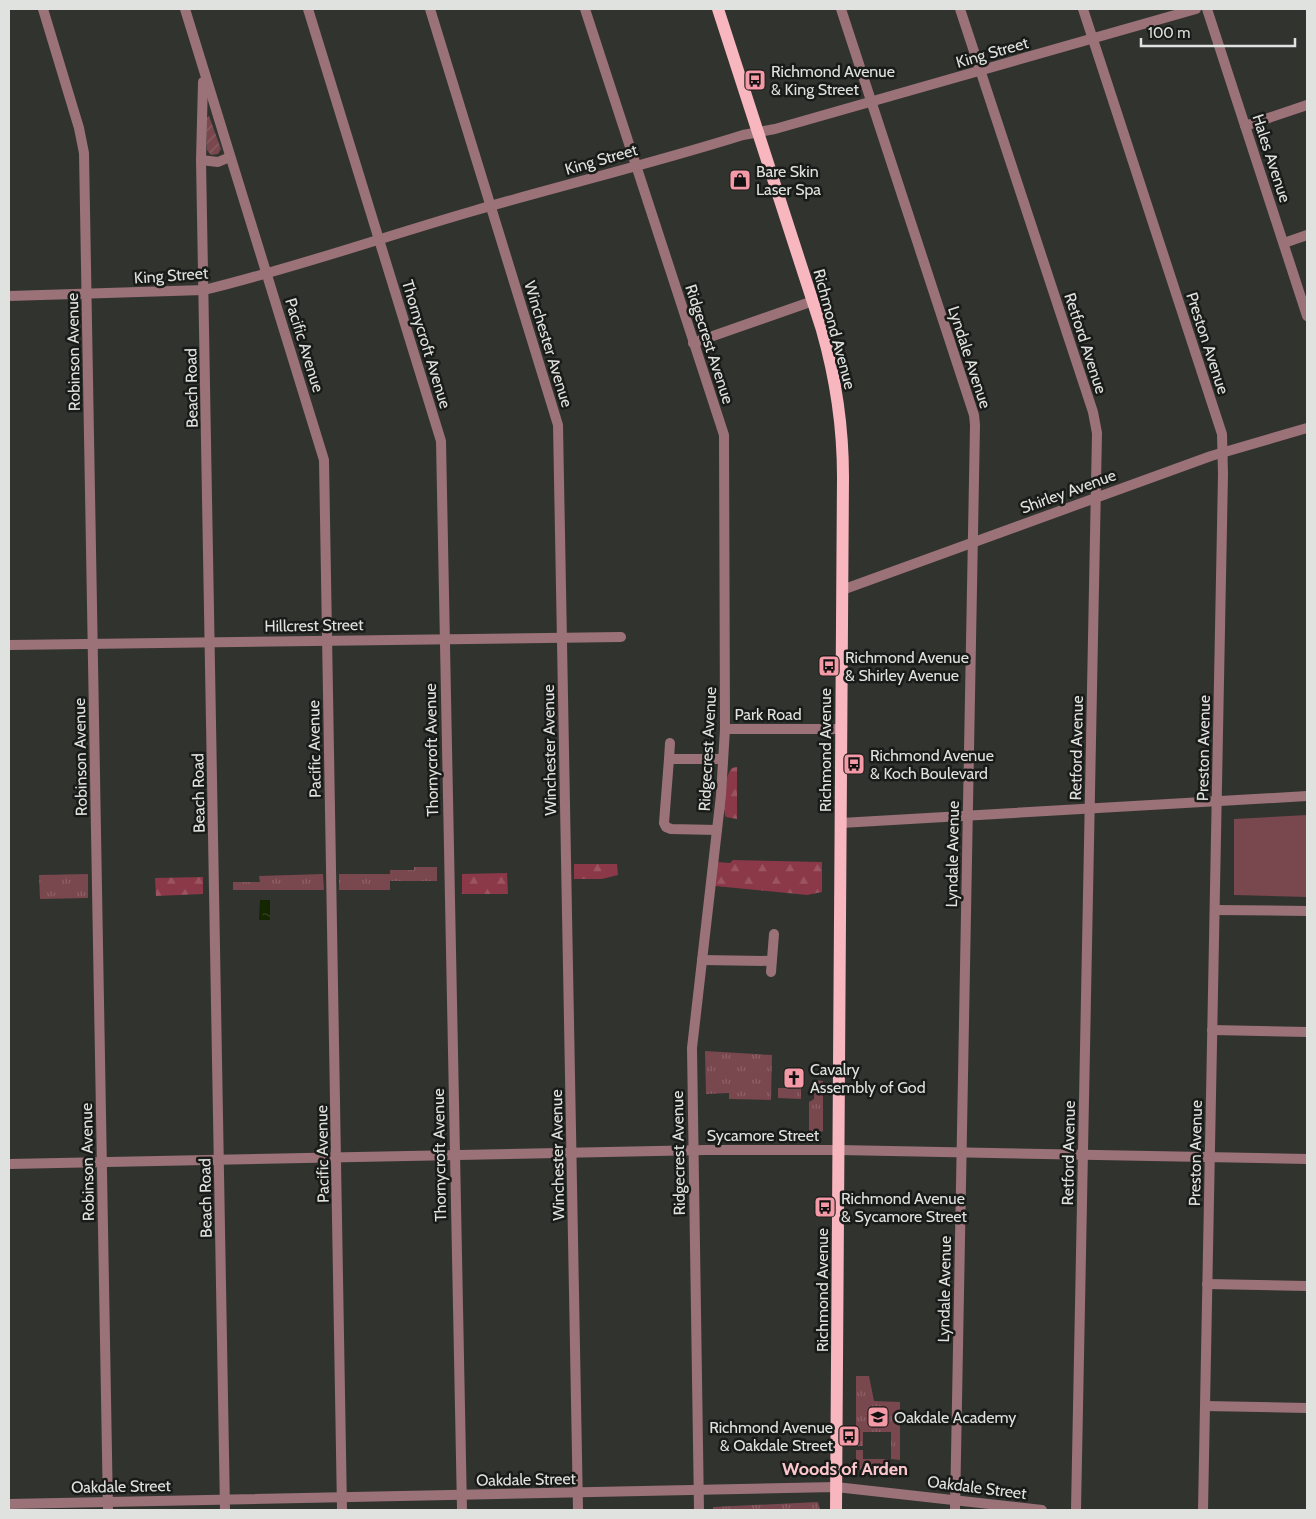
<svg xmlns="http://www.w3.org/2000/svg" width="1316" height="1519" viewBox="0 0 1316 1519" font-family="Cabin,sans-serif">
<defs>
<pattern id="grass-tufts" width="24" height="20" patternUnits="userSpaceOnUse" patternTransform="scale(1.25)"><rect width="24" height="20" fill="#79474e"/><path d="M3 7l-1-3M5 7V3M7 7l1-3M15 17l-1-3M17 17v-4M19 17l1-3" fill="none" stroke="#8c6167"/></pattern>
<pattern id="forest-firs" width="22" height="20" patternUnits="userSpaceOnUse" patternTransform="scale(1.25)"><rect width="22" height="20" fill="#8b3848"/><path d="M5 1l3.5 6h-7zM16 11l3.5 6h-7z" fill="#9b5462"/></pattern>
<pattern id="garden-furrows" width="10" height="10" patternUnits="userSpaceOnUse" patternTransform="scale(1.25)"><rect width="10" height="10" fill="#79474e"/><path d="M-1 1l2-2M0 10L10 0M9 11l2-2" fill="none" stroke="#8c6167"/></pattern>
<pattern id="water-ripples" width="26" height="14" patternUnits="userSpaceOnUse" patternTransform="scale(1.25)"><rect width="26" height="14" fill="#142600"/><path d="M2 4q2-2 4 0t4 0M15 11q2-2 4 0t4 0" fill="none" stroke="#364525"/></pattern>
</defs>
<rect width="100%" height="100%" fill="#31332f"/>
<!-- grass -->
<g fill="url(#grass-tufts)">
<path d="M414 867H437V881H390V890H339V874H390V870H414Z"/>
<path d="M88 874V898L40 899 39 875Z"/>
<path d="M323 874 324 890H233V882H260L259 876Z"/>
<path d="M705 1051 772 1055 771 1100 729 1099V1093L706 1094Z"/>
<path d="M815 1080 823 1081V1131L820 1133 798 1134 809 1132V1102L814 1099Z"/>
<path d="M778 1088H801V1099L778 1098Z"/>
<path d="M856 1376H869L874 1401 900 1402V1460L891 1459V1432H863V1446H856Z"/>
<path d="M856 1450H863V1459H888V1473L856 1469Z"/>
<path d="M818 1502 820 1510H713V1507Z"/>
</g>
<!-- forest -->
<g fill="url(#forest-firs)">
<path d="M737 767V819L726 817C721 809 725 774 732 768Z"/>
<path d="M733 860 822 862V892L807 895 715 886 716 862 730 863Z"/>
<path d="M574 864H617L618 875 602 879H574Z"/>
<path d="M507 873 508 894H462V874Z"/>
<path d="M203 877V894L156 896 155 878Z"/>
</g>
<!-- park -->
<path fill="#79474e" d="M1307 815V897L1234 895V819Z"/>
<!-- garden -->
<path fill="url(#garden-furrows)" d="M209 116 221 149 218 154 211 155 207 150 206 119Z"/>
<!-- water -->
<path fill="url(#water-ripples)" d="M260 900H270V920H259Z"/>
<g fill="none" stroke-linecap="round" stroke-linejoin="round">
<!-- minor -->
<g stroke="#9a7277" stroke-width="10">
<path d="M43 9 79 128 84 153 108 1510"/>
<path d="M185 9 324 460 342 1510"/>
<path d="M308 9 441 441 462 1510"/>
<path d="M430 9 558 425 578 1510"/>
<path d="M585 9 724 435 725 729 721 795 692 1048 699 1510"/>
<path d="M841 9 974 415 975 425 955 1510"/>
<path d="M960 9 1093 412 1097 433 1076 1510"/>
<path d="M1083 9 1222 434 1223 474 1203 1510"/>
<path d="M1207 9 1307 316"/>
<path d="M203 82 201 160 225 1510"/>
<path d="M1245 126 1307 105"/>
<path d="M201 160 218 162 230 157"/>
<path d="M1284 243 1307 235"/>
<path d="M9 296 204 290C295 268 383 237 473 211 563 185 654 163 743 135L775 129 1196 9"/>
<path d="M693 343 813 301"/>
<path d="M842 590 1211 456 1307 428"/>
<path d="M9 645 621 637"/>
<path d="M725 729H841"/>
<path d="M669 759 670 743"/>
<path d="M841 823 1307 796"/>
<path d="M717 830 671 829 666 827 664 823 669 759H723"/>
<path d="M1215 910 1307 911"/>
<path d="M702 960 771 961"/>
<path d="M771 972 774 934"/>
<path d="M1212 1030 1307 1032"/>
<path d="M9 1164 706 1150H839L1307 1159"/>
<path d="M1207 1284 1307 1286"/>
<path d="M1205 1406 1307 1408"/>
<path d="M9 1504 836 1487 1042 1510"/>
</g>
<!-- major -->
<path stroke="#f8b6be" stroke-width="12" d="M718 9 822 330C836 379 843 427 843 477L836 1510"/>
</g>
<!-- icons -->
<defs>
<g id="bus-square" transform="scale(1.125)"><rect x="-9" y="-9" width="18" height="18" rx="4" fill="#f49aa6" stroke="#191b19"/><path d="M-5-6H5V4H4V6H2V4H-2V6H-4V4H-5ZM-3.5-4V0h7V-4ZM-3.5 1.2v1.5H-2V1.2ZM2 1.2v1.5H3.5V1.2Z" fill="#111"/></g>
<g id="shop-square" transform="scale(1.125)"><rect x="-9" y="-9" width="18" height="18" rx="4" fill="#f49aa6" stroke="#191b19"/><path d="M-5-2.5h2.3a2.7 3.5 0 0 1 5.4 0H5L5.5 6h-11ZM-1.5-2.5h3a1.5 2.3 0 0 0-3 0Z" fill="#111"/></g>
<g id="church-square" transform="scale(1.125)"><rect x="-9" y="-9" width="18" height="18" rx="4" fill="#f49aa6" stroke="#191b19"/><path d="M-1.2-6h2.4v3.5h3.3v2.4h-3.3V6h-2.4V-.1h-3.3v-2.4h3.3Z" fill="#111"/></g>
<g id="school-square" transform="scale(1.125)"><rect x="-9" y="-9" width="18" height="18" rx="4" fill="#f49aa6" stroke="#191b19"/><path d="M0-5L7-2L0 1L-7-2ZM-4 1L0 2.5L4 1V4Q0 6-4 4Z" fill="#111"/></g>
</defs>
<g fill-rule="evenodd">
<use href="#bus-square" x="755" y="80"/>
<use href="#shop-square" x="740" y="180"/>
<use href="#bus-square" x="829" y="666"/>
<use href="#bus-square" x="854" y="764"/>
<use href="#church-square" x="794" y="1078"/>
<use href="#bus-square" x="825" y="1207"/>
<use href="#school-square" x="878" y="1417"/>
<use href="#bus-square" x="849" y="1436"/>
</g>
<g text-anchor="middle" stroke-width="5" stroke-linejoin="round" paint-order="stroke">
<!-- street labels -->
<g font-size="16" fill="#e0e2df" stroke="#191b19">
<text transform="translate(992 52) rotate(-16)" y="6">King Street</text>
<text transform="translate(1272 158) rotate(72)" y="6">Hales Avenue</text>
<text transform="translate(601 159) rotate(-16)" y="6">King Street</text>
<text transform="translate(171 275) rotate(-4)" y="6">King Street</text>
<text transform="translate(835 329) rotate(75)" y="6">Richmond Avenue</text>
<text transform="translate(1086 343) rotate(72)" y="6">Retford Avenue</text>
<text transform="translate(1208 343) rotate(72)" y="6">Preston Avenue</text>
<text transform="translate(427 344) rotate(73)" y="6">Thornycroft Avenue</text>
<text transform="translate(549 344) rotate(73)" y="6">Winchester Avenue</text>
<text transform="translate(710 344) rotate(72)" y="6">Ridgecrest Avenue</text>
<text transform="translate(305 345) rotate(73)" y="6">Pacific Avenue</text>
<text transform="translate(73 352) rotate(-91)" y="6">Robinson Avenue</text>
<text transform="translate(970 357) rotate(72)" y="6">Lyndale Avenue</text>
<text transform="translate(191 388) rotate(-91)" y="6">Beach Road</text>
<text transform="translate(1068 491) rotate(-20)" y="6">Shirley Avenue</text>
<text transform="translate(314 625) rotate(-1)" y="6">Hillcrest Street</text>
<text x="768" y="720">Park Road</text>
<text transform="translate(1076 748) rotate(-89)" y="6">Retford Avenue</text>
<text transform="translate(1203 748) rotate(-89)" y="6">Preston Avenue</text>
<text transform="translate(314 749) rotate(-91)" y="6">Pacific Avenue</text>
<text transform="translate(707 749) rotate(-87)" y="6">Ridgecrest Avenue</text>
<text transform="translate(431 750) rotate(-91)" y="6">Thornycroft Avenue</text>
<text transform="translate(549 750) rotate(-91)" y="6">Winchester Avenue</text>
<text transform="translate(825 750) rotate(-90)" y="6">Richmond Avenue</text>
<text transform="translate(80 757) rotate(-91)" y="6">Robinson Avenue</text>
<text transform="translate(198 793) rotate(-91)" y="6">Beach Road</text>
<text transform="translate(952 854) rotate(-89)" y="6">Lyndale Avenue</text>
<text x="763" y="1141">Sycamore Street</text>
<text transform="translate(678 1153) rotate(-91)" y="6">Ridgecrest Avenue</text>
<text transform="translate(1068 1153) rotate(-89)" y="6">Retford Avenue</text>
<text transform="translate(1195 1153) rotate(-89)" y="6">Preston Avenue</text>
<text transform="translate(322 1154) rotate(-91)" y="6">Pacific Avenue</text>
<text transform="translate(439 1155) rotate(-91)" y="6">Thornycroft Avenue</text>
<text transform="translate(557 1155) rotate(-91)" y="6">Winchester Avenue</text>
<text transform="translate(87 1162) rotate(-91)" y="6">Robinson Avenue</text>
<text transform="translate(205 1198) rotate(-91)" y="6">Beach Road</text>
<text transform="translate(944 1289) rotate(-89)" y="6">Lyndale Avenue</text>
<text transform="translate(822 1290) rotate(-90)" y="6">Richmond Avenue</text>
<text transform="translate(526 1479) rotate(-1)" y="6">Oakdale Street</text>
<text transform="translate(121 1486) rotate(-1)" y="6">Oakdale Street</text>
<text transform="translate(977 1487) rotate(7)" y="6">Oakdale Street</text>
</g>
<!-- poi labels -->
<g font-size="16" fill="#e0e2df" stroke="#191b19" text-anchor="start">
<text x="771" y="77">Richmond Avenue<tspan x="771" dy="18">&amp; King Street</tspan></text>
<text x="756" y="177">Bare Skin<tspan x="756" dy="18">Laser Spa</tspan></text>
<text x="845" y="663">Richmond Avenue<tspan x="845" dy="18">&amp; Shirley Avenue</tspan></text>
<text x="870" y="761">Richmond Avenue<tspan x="870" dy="18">&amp; Koch Boulevard</tspan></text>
<text x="810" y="1075">Cavalry<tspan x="810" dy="18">Assembly of God</tspan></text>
<text x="841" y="1204">Richmond Avenue<tspan x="841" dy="18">&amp; Sycamore Street</tspan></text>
<text x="894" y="1423">Oakdale Academy</text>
<text x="833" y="1433" text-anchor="end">Richmond Avenue<tspan x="833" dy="18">&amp; Oakdale Street</tspan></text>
</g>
<!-- neighbourhood labels -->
<g font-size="18" font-weight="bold" fill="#fbc7cc" stroke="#191b19">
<text x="845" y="1475">Woods of Arden</text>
</g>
</g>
<!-- border -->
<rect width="1316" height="1519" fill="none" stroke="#e0e2df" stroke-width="20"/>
<!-- scale -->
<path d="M1141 38v8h154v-8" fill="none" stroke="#e0e2df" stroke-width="2.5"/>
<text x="1148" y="38" font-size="15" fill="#e0e2df" stroke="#191b19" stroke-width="4" paint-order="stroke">100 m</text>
</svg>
